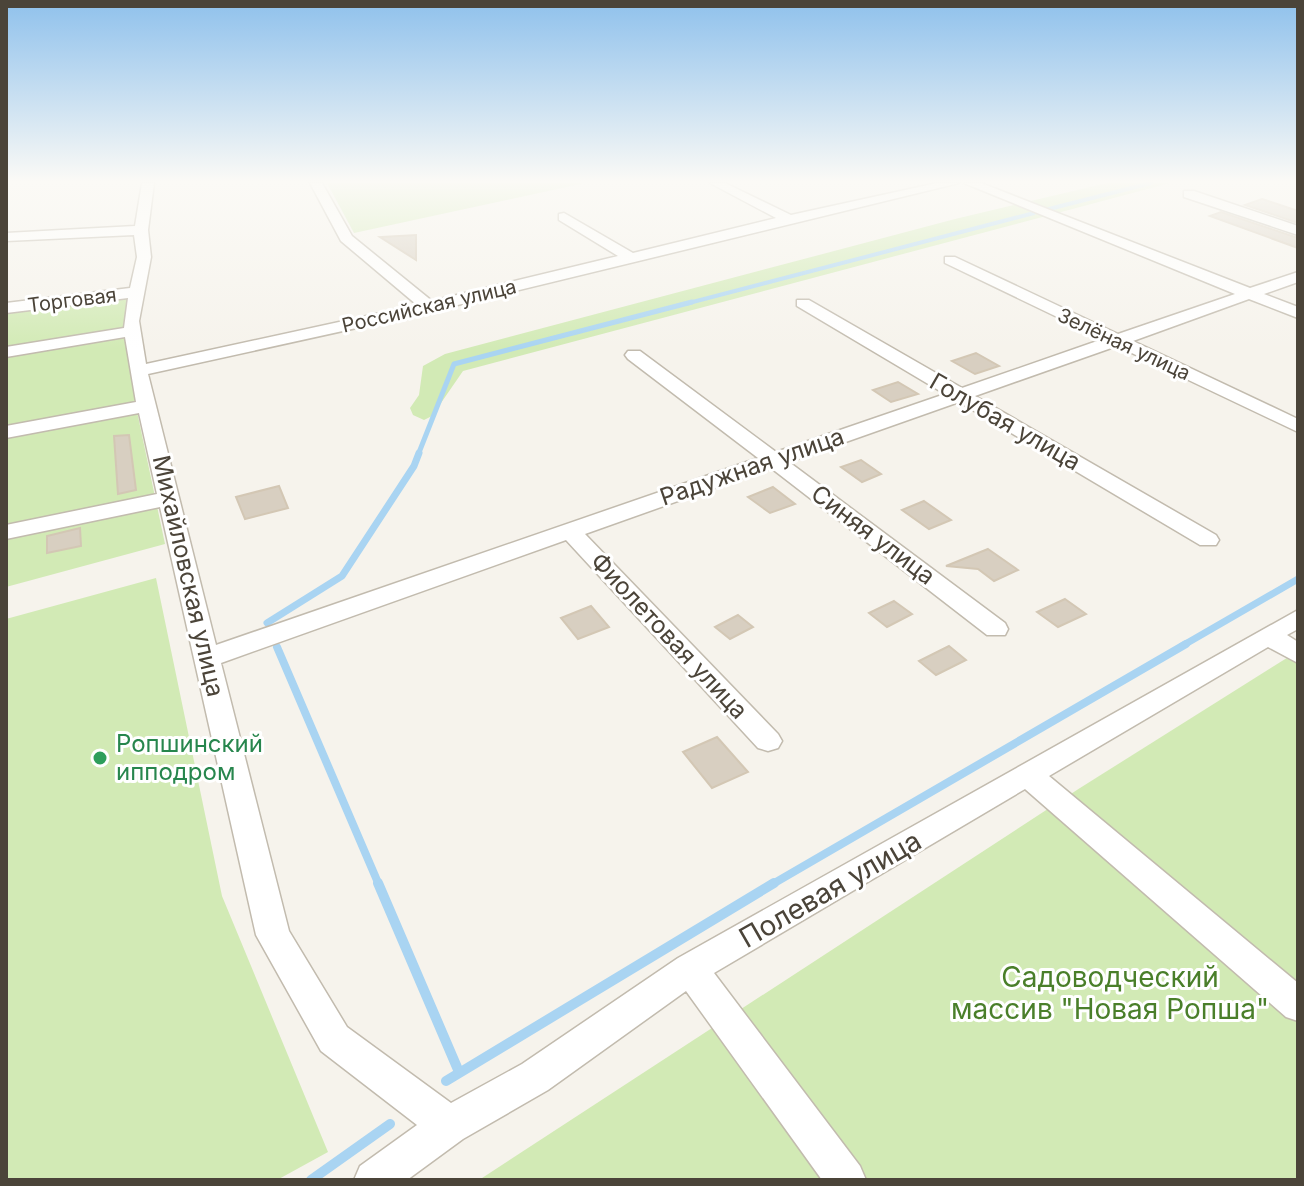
<svg xmlns="http://www.w3.org/2000/svg" width="1304" height="1186" viewBox="0 0 1304 1186" font-family="Inter,sans-serif">
<rect width="100%" height="100%" fill="#f6f3ec"/>
<!-- green -->
<g fill="#d2eab5">
<path d="M327 183H585L354 233Z"/>
<path d="M1107 183H1170L463 371 432 416 424 420 413 415 410 408 419 395 423 366 445 354 955 219Z"/>
<path d="M131 295 124 324 135 402 165 544 6 587V310Z"/>
<path d="M156 578 222 896 328 1152 277 1180H6V619Z"/>
<path d="M1298 651V1180H479L1080 788Z"/>
</g>
<g fill="none" stroke-linecap="round" stroke-linejoin="round">
<!-- stream-far4 -->
<g stroke="#a9d4f2" stroke-width="4">
<path d="M1049 209 1151 183"/>
<path d="M685 304 1034 213"/>
</g>
<!-- stream-far3 -->
<path stroke="#a9d4f2" stroke-width="5" d="M418 455 454 364 692 302"/>
<!-- stream-far2 -->
<g stroke="#a9d4f2" stroke-width="7">
<path d="M267 623 342 576 414 466 419 453"/>
<path d="M1182 646 1298 579"/>
</g>
<!-- stream-far1 -->
<g stroke="#a9d4f2" stroke-width="8">
<path d="M277 647 379 885"/>
<path d="M771 885 1186 644"/>
</g>
<!-- stream -->
<g stroke="#a9d4f2" stroke-width="10">
<path d="M378 883 459 1072"/>
<path d="M446 1081 774 883"/>
<path d="M311 1180 390 1124"/>
</g>
</g>
<!-- building -->
<g fill="#d8cfc1" stroke="#d3c7b4" stroke-width="2">
<path d="M1262 199 1298 211V223L1245 205Z"/>
<path d="M1221 212 1298 238V248L1210 216Z"/>
<path d="M416 235V260L380 237Z"/>
<path d="M976 353 999 366 975 374 952 361Z"/>
<path d="M898 382 918 394 891 402 873 390Z"/>
<path d="M129 435 136 490 118 494 114 436Z"/>
<path d="M861 460 881 474 862 482 841 467Z"/>
<path d="M279 486 288 508 245 519 236 497Z"/>
<path d="M773 487 795 504 770 513 748 497Z"/>
<path d="M924 501 951 520 929 529 902 510Z"/>
<path d="M80 528 81 546 47 553V536Z"/>
<path d="M988 549 1018 570 994 581 978 569 946 566Z"/>
<path d="M1065 599 1086 614 1058 627 1037 612Z"/>
<path d="M894 601 912 614 887 627 869 613Z"/>
<path d="M591 606 609 627 578 639 561 618Z"/>
<path d="M738 615 753 627 730 639 715 627Z"/>
<path d="M949 646 966 660 936 675 919 661Z"/>
<path d="M717 737 748 772 712 788 683 752Z"/>
</g>
<g fill="none" stroke-linecap="round" stroke-linejoin="round">
<!-- minor casing -->
<g stroke="#c2bbae" stroke-width="3">
<g id="minor">
<path d="M142 183H154L148 230 151 257 139 321 146 364 417 305 341 241 310 183H322L352 236 432 301 618 256 559 220V214L564 213 633 253 776 218 710 183H725L791 215 937 183H959L429 312 148 374 216 645 758 458 628 359 625 355 628 351H640L776 452 945 394 797 306V300H809L962 388 1103 339 945 263V257H955L1118 334 1235 294 964 183H981L1250 288 1298 272V282L1264 294 1298 307V318L1249 299 1133 341 1298 419V432L1117 346 975 396 1216 535 1219 540 1216 545H1200L959 402 789 462 1005 623 1008 629 1005 635H987L771 468 585 534 778 734 782 741 778 748 768 751 758 748 566 540 221 663 289 931 347 1027 451 1103 522 1064 678 958 1298 610V629L1287 635 1298 642V663L1268 647 1049 776 1298 983V1021L1286 1017 1025 789 714 973 860 1166 866 1180H822L686 991 548 1090 463 1139 407 1180H354L360 1166 417 1125 321 1051 256 935 160 507 6 539V525L157 494 139 413 6 438V426L136 402 125 337 6 357V347L124 328 128 298 6 313V303L130 288 137 257 134 235 6 241V233L135 226Z"/>
<path d="M1184 191H1194L1298 226V235L1184 197Z"/>
</g>
</g>
<!-- minor -->
<use href="#minor" fill="#fff" fill-rule="evenodd"/>
</g>
<!-- sky -->
<linearGradient id="sky" x2="0" y2="1"><stop stop-color="#8fc1ec"/><stop offset="0.52" stop-color="#fbfaf6"/><stop offset="1" stop-color="#fbfaf6" stop-opacity="0"/></linearGradient>
<rect width="1304" height="349" fill="url(#sky)"/>
<!-- markers -->
<circle fill="#2e9e5b" stroke="#fff" stroke-width="3" cx="100" cy="758" r="8"/>
<g text-anchor="middle" stroke-width="6" stroke-linejoin="round" paint-order="stroke">
<!-- far-street labels -->
<g font-size="20" fill="#4b4439" stroke="#fff">
<text transform="translate(72 300) rotate(-7)" y="7">Торговая</text>
<text transform="translate(429 306) rotate(-13)" y="7">Российская улица</text>
<text transform="translate(1124 344) rotate(25)" y="7">Зелёная улица</text>
</g>
<!-- street labels -->
<g font-size="24" fill="#4b4439" stroke="#fff">
<text transform="translate(1005 422) rotate(30)" y="8">Голубая улица</text>
<text transform="translate(752 467) rotate(-19)" y="8">Радужная улица</text>
<text transform="translate(873 535) rotate(37)" y="8">Синяя улица</text>
<text transform="translate(188 576) rotate(77)" y="8">Михайловская улица</text>
<text transform="translate(669 636) rotate(47)" y="8">Фиолетовая улица</text>
</g>
<!-- leisure labels -->
<g font-size="24" fill="#27864d" stroke="#fff" text-anchor="start">
<text x="116" y="752">Ропшинский<tspan x="116" dy="28">ипподром</tspan></text>
</g>
<!-- near-street labels -->
<g font-size="28" fill="#4b4439" stroke="#fff">
<text transform="translate(830 889) rotate(-30)" y="10">Полевая улица</text>
</g>
<!-- near-park labels -->
<g font-size="28" fill="#4a7f2a" stroke="#fff">
<text x="1110" y="987">Садоводческий<tspan x="1110" dy="32">массив "Новая Ропша"</tspan></text>
</g>
</g>
<!-- border -->
<rect width="1304" height="1186" fill="none" stroke="#4b4439" stroke-width="16"/>
</svg>
